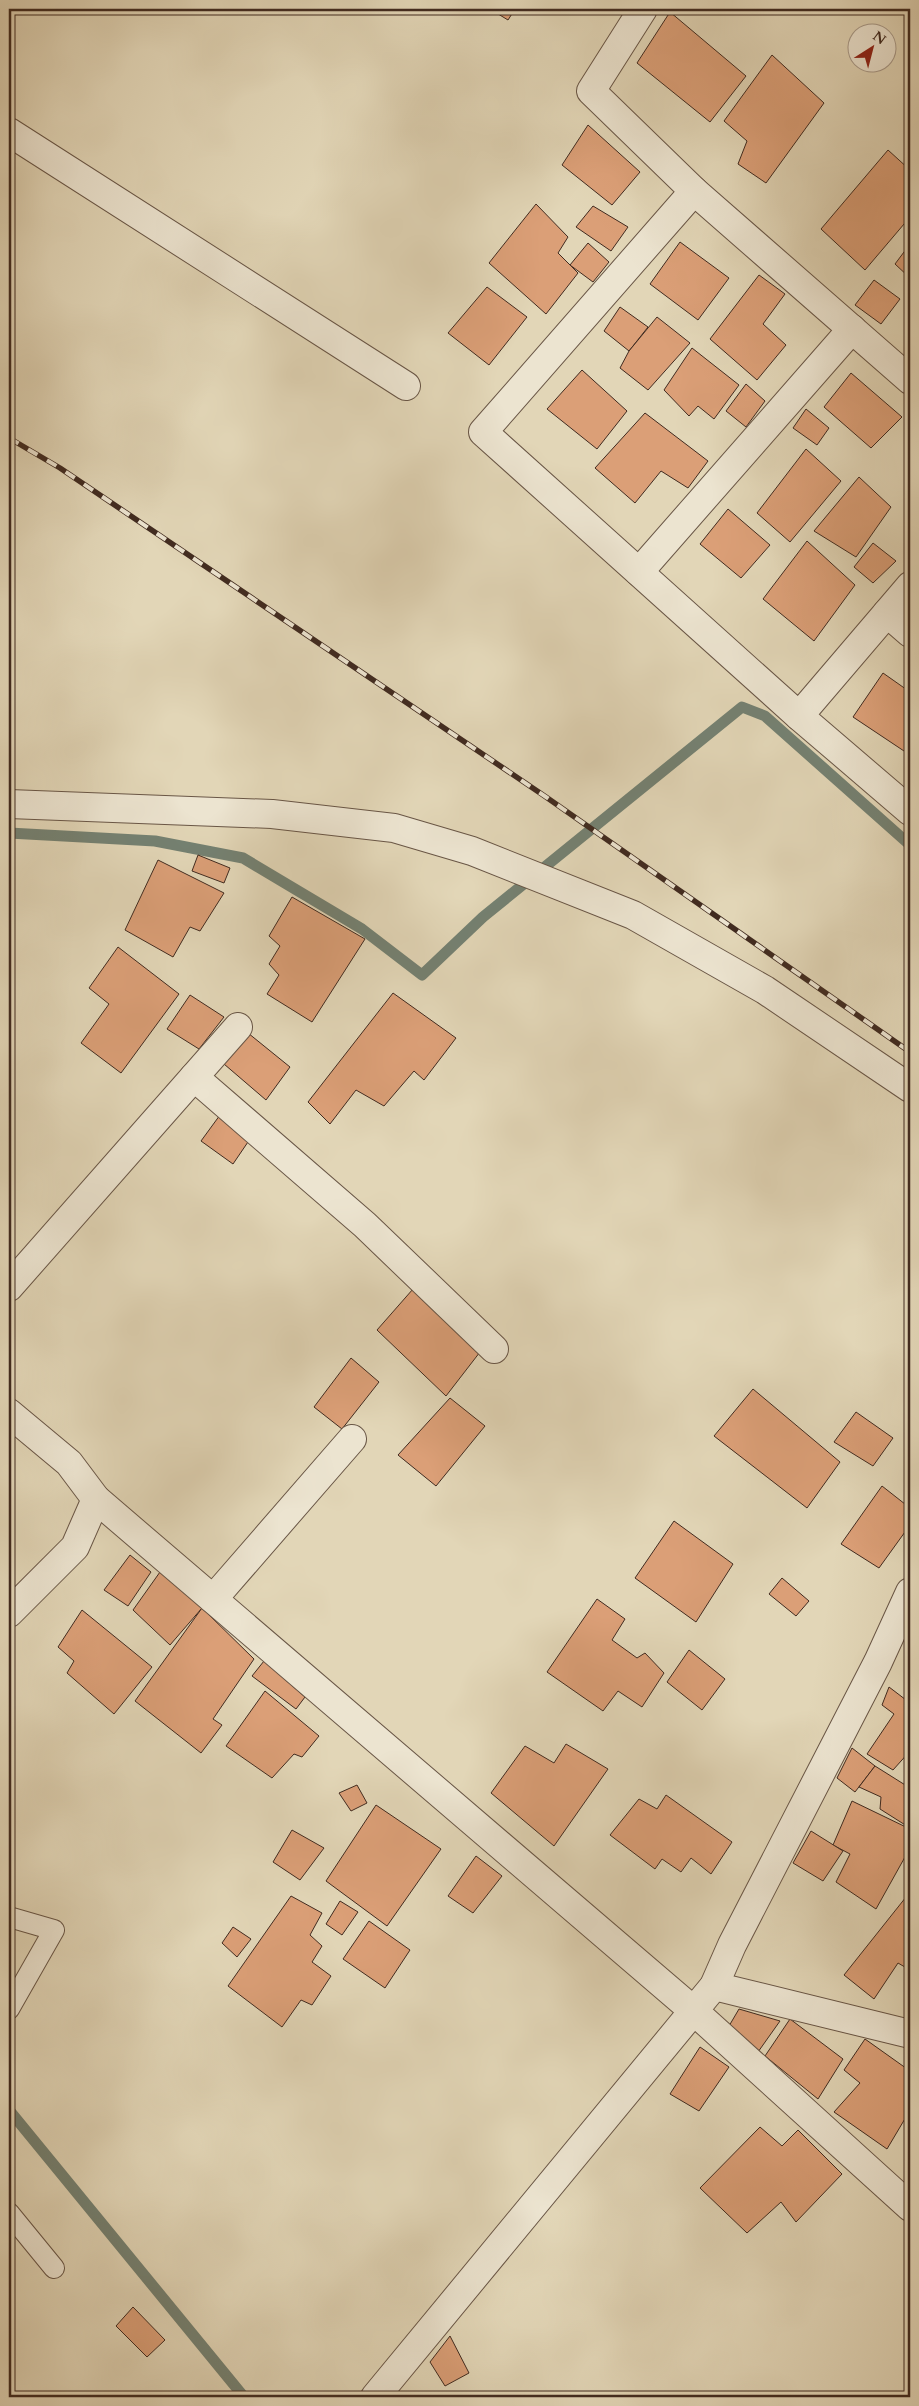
<svg xmlns="http://www.w3.org/2000/svg" width="919" height="2406" viewBox="0 0 919 2406" font-family="Cardo,serif">
<rect width="100%" height="100%" fill="#e2d6b7"/>
<filter id="stains"><feTurbulence type="fractalNoise" baseFrequency=".004" numOctaves="4"/><feColorMatrix values="0 0 0 0 .2 0 0 0 0 .09 0 0 0 0 .02 0 0 0 .5 -.17"/></filter>
<radialGradient id="worn" r=".72"><stop offset=".6" stop-color="#630" stop-opacity="0"/><stop offset="1" stop-color="#630" stop-opacity=".3"/></radialGradient>
<g fill="none" stroke-linecap="round" stroke-linejoin="round">
<!-- stream -->
<g stroke="#748172" stroke-width="11">
<path d="M9 833 155 841 243 858 362 929 422 975 483 917 742 707 765 716 910 845"/>
<path d="M9 2110 244 2397"/>
</g>
</g>
<!-- building -->
<g fill="#db9f77" stroke="#412b20">
<path d="M490 9H515L508 20Z"/>
<path d="M670 12 746 76 710 122 637 63Z"/>
<path d="M772 55 824 103 766 183 738 164 747 141 724 121Z"/>
<path d="M588 125 640 172 612 205 562 165Z"/>
<path d="M888 150 910 170V217L865 270 821 229Z"/>
<path d="M536 204 568 237 558 253 578 273 546 314 489 263Z"/>
<path d="M593 206 628 227 611 251 576 227Z"/>
<path d="M680 242 729 278 698 320 650 284Z"/>
<path d="M588 243 609 262 593 282 570 265Z"/>
<path d="M910 244V278L895 264Z"/>
<path d="M759 275 785 294 763 324 786 345 757 380 710 339Z"/>
<path d="M874 280 900 299 881 324 855 305Z"/>
<path d="M487 287 527 317 489 365 448 333Z"/>
<path d="M620 307 648 327 629 351 604 331Z"/>
<path d="M657 317 690 343 648 390 620 368 629 351Z"/>
<path d="M692 348 739 385 714 419 698 406 689 416 664 390Z"/>
<path d="M582 370 627 411 597 449 547 409Z"/>
<path d="M851 373 902 417 871 448 824 407Z"/>
<path d="M746 384 765 401 746 427 726 411Z"/>
<path d="M806 409 829 428 817 445 793 428Z"/>
<path d="M645 413 708 461 688 488 661 471 635 503 595 468Z"/>
<path d="M806 449 841 481 790 542 757 513Z"/>
<path d="M859 477 891 507 856 557 814 531Z"/>
<path d="M728 509 770 545 741 578 700 544Z"/>
<path d="M807 541 855 585 814 641 763 599Z"/>
<path d="M873 543 896 561 873 583 854 567Z"/>
<path d="M883 673 910 692V755L853 717Z"/>
<path d="M198 855 230 868 224 883 192 871Z"/>
<path d="M158 860 224 893 200 931 190 927 173 957 125 930Z"/>
<path d="M292 897 365 939 312 1022 267 994 279 975 269 964 280 946 269 936Z"/>
<path d="M118 947 179 994 121 1073 81 1043 109 1004 89 988Z"/>
<path d="M393 993 456 1038 424 1080 414 1071 384 1106 356 1090 330 1124 308 1102Z"/>
<path d="M190 995 224 1017 199 1049 167 1029Z"/>
<path d="M248 1033 290 1067 266 1100 224 1064Z"/>
<path d="M220 1115 250 1139 233 1164 201 1141Z"/>
<path d="M413 1289 480 1352 446 1396 377 1330Z"/>
<path d="M351 1358 379 1382 342 1429 314 1407Z"/>
<path d="M753 1389 840 1462 807 1508 714 1436Z"/>
<path d="M450 1398 485 1426 436 1486 398 1455Z"/>
<path d="M856 1412 893 1438 873 1466 834 1442Z"/>
<path d="M882 1486 910 1508V1525L879 1568 841 1544Z"/>
<path d="M674 1521 733 1564 696 1622 635 1578Z"/>
<path d="M130 1555 151 1572 128 1606 104 1590Z"/>
<path d="M160 1572 202 1608 170 1645 133 1610Z"/>
<path d="M782 1578 809 1601 796 1616 769 1594Z"/>
<path d="M597 1599 625 1619 612 1640 637 1658 645 1653 664 1673 642 1707 618 1691 603 1711 547 1672Z"/>
<path d="M202 1608 254 1659 213 1719 222 1725 201 1753 135 1701Z"/>
<path d="M82 1610 152 1667 114 1714 67 1673 74 1661 58 1647Z"/>
<path d="M689 1650 725 1679 702 1710 667 1682Z"/>
<path d="M264 1661 305 1697 296 1709 252 1676Z"/>
<path d="M889 1687 910 1703V1751L893 1770 867 1754 894 1714 882 1705Z"/>
<path d="M265 1691 319 1736 302 1757 294 1754 272 1778 226 1746Z"/>
<path d="M566 1744 608 1769 554 1846 491 1793 525 1746 554 1763Z"/>
<path d="M852 1748 875 1766 855 1792 837 1778Z"/>
<path d="M875 1766 910 1788V1828L880 1809 881 1797 859 1787Z"/>
<path d="M357 1785 367 1803 351 1811 339 1793Z"/>
<path d="M666 1795 732 1842 711 1874 691 1858 681 1872 662 1859 655 1869 610 1835 639 1799 657 1809Z"/>
<path d="M852 1801 910 1829V1848L876 1909 836 1882 850 1854 833 1845Z"/>
<path d="M376 1805 441 1849 387 1926 326 1881Z"/>
<path d="M292 1830 324 1848 300 1880 273 1862Z"/>
<path d="M811 1831 843 1851 823 1881 793 1863Z"/>
<path d="M476 1856 502 1876 473 1913 448 1896Z"/>
<path d="M910 1892V1970L898 1963 874 1999 844 1975Z"/>
<path d="M291 1896 322 1913 310 1935 322 1946 312 1962 331 1976 312 2005 301 2000 282 2027 228 1986Z"/>
<path d="M340 1901 358 1912 342 1935 326 1924Z"/>
<path d="M369 1921 410 1950 385 1988 343 1959Z"/>
<path d="M233 1927 251 1939 237 1957 222 1943Z"/>
<path d="M739 2009 780 2021 758 2052 729 2026Z"/>
<path d="M790 2019 843 2059 818 2099 765 2056Z"/>
<path d="M865 2039 910 2071V2120L906 2117 887 2149 834 2112 860 2083 844 2070Z"/>
<path d="M700 2047 729 2067 699 2111 670 2094Z"/>
<path d="M760 2127 782 2146 798 2130 842 2174 796 2222 781 2202 747 2233 700 2188Z"/>
<path d="M133 2307 165 2340 147 2357 116 2326Z"/>
<path d="M450 2336 469 2373 445 2386 430 2362Z"/>
</g>
<g fill="none" stroke-linecap="round" stroke-linejoin="round">
<!-- service casing -->
<g stroke="#695646" stroke-width="22">
<g id="service">
<path d="M9 1917 54 1930 9 2009"/>
<path d="M9 2213 54 2268"/>
</g>
</g>
<!-- minor casing -->
<g stroke="#695646" stroke-width="30">
<g id="minor">
<path d="M643 9 591 91 694 191 483 432 799 716 910 586"/>
<path d="M9 132 406 386"/>
<path d="M694 191 910 380"/>
<path d="M639 572 852 329"/>
<path d="M887 613 910 633"/>
<path d="M799 716 910 811"/>
<path d="M9 804 272 814 394 828 472 851 633 915 765 990 910 1088"/>
<path d="M194 1077 365 1225 494 1349"/>
<path d="M9 1287 238 1027"/>
<path d="M9 1413 69 1463 96 1499 695 2012 910 2207"/>
<path d="M213 1599 352 1439"/>
<path d="M714 1986 910 2034"/>
<path d="M375 2397 714 1986 732 1945 878 1662 910 1592"/>
</g>
</g>
<!-- tertiary casing -->
<g stroke="#695646" stroke-width="30">
<path id="tertiary" d="M9 1613 75 1547 96 1499"/>
</g>
<!-- service -->
<use href="#service" stroke="#ece4d0" stroke-width="20"/>
<!-- minor -->
<use href="#minor" stroke="#ece4d0" stroke-width="28"/>
<!-- tertiary -->
<use href="#tertiary" stroke="#ece4d0" stroke-width="28"/>
<!-- rail casing -->
<g stroke="#412b20" stroke-width="5.5">
<path id="rail" d="M9 438 60 468 546 797 910 1052"/>
</g>
<!-- rail -->
<use href="#rail" stroke="#ece4d0" stroke-width="4" stroke-dasharray="11" stroke-linecap="butt"/>
</g>
<!-- margin -->
<rect width="919" height="2406" fill="none" stroke="#e2d6b7" stroke-width="30"/>
<rect x="10" y="10" width="899" height="2386" fill="none" stroke="#412b20" stroke-width="2.5"/>
<rect x="15" y="15" width="889" height="2376" fill="none" stroke="#412b20"/>
<!-- north arrow -->
<g transform="translate(872 48) rotate(36)"><circle r="24" fill="#ece4d0" stroke="#a89a8a"/>
<path d="M0-4L9 19L0 12L-9 19Z" fill="#8f2418"/>
<text y="-8" font-size="14" font-weight="bold" text-anchor="middle" fill="#412b20">N</text>
</g>
<rect width="100%" height="100%" filter="url(#stains)"/>
<rect width="100%" height="100%" fill="url(#worn)"/>
</svg>
